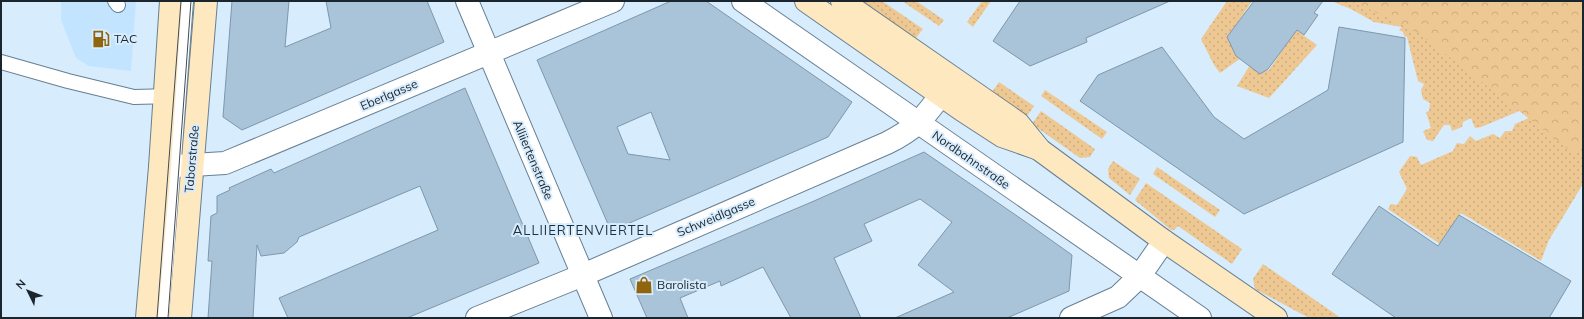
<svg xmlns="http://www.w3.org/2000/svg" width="1584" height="319" viewBox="0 0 1584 319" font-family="Mulish,sans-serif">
<defs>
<pattern id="grass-dots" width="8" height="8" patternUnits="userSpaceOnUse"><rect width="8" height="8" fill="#eec892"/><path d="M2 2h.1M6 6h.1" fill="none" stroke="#ccac7e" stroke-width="1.8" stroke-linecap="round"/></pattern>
<pattern id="park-crowns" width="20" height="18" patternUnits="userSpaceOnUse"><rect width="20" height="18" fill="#eec892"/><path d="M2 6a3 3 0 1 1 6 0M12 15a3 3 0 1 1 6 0" fill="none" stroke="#ccac7e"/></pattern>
</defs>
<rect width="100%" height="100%" fill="#d7ecfd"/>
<!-- built -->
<path fill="#c3e4ff" d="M61 1H136L131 71 89 66 76 58 61 20Z"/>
<!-- grass -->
<g fill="url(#grass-dots)">
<path d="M853 1H882L923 29 913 42Z"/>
<path d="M902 1H916L944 20 939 26Z"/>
<path d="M982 1H991L973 27 967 22Z"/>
<path d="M1227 1H1252L1228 37 1241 58 1220 73 1214 65 1201 39Z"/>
<path d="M1331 1H1416L1529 107 1481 127 1475 128 1471 118 1463 122 1462 127 1452 131 1450 125H1444L1433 141 1427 140 1423 131 1431 128 1426 112 1429 111 1430 103 1423 99 1421 90 1424 84 1418 81 1407 37 1404 36 1403 32 1399 30 1402 27 1374 22 1351 9Z"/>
<path d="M1296 30 1317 45 1269 98 1237 86 1250 65 1260 71 1269 70Z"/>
<path d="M999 82 1034 106 1025 119 990 95Z"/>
<path d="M1045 90 1107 132 1102 139 1041 96Z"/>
<path d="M1583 94V184L1549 240 1541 261 1461 213 1440 244 1388 209 1391 204 1397 205 1407 189 1399 172 1410 156 1417 157 1421 165 1453 151 1457 143 1464 144 1470 136 1476 141 1493 134 1500 138 1505 131H1512L1515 124Z"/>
<path d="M1041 111 1095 149 1090 157 1080 158 1032 124Z"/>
<path d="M1113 161 1140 179 1130 195 1109 178 1108 169Z"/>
<path d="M1157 167 1220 210 1215 217 1153 174Z"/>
<path d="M1146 183 1242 249 1232 264 1178 226 1174 230H1171L1135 200Z"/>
<path d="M1263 264 1341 318H1309L1255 289 1253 279Z"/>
</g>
<!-- park -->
<path fill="url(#park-crowns)" d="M1352 1H1583V143L1576 155 1417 32Z"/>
<!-- building -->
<g fill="#a9c3d8" stroke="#7e97ab" fill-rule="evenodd">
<path d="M232 1H289L285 47 331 28 326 1H427L444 42 242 130 223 117Z"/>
<path d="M671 1H706L852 102 828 137 611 231 537 60ZM651 112 670 160 628 154 617 127Z"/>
<path d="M1020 1H1170L1086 38 1087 42 1030 66 993 41Z"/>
<path d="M1254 1H1323L1314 13 1318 15 1304 35 1297 30 1268 69 1260 74 1236 56 1227 37Z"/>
<path d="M1339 27 1405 38 1403 142 1244 214 1080 101 1098 75 1162 47 1214 117 1244 139 1328 90Z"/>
<path d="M465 88 539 263 407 318H288L279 298 438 230 420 186 299 237 297 242 284 253 261 256 257 245 253 318H208L212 261H208L211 216 217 213V196L230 190 229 188 271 169 274 173Z"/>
<path d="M924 152 1020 218 1072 255 1069 291 1007 318H895L954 292 918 265 952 222 920 199 864 224 872 241 834 258 861 318H791L763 267 721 286 720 281 680 298 688 318H647L630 279 814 201Z"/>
<path d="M1379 206 1438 246 1459 215 1571 281 1549 318H1396L1332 274Z"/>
</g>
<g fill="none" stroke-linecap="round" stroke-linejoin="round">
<!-- service casing -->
<g stroke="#667f92" stroke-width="16">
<g id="service">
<path d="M115 1 118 5"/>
<path d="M1 62 68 81 134 97 173 96"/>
<path d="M162 318 186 1"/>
</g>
</g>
<!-- minor casing -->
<g stroke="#667f92" stroke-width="24">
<g id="minor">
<path d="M467 1 601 318"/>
<path d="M743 1 1200 318"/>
<path d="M160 167 225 163 613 1"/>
<path d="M477 318 583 275 887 143C915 129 922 120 941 95"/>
<path d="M1071 318 1118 297 1139 277 1164 241"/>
</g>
</g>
<!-- secondary casing -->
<g stroke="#667f92" stroke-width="24">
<g id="secondary">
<path d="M806 1 962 110 1002 136 1039 149"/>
<path d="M842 1 1018 123 1040 150 1164 241 1276 318"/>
<path d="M147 318 160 167 171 1"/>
<path d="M180 318 206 1"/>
</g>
</g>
<!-- service -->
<use href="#service" stroke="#fff" stroke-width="14"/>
<!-- minor -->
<use href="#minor" stroke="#fff" stroke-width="22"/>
<!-- secondary -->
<use href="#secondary" stroke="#fee8c0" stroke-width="22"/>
<!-- tram -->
<g stroke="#404c56" stroke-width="1">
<path d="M157 318 181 1"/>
<path d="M168 318 191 1"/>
</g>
</g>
<!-- icons -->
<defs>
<g id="fuel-bare" transform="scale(1.38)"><path d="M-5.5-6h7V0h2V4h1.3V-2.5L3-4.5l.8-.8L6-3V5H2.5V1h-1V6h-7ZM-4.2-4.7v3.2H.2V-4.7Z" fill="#91640e" stroke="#d7ecfd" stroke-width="2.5" paint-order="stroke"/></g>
<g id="shop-bare" transform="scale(1.38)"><path d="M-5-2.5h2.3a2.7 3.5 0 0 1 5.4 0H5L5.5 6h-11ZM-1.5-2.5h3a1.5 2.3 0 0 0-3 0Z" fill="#91640e" stroke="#d7ecfd" stroke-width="2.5" paint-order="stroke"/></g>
</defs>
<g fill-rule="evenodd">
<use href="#fuel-bare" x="101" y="39"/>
<use href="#shop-bare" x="644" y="285"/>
</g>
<g text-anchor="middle" stroke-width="4" stroke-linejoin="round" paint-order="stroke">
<!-- poi labels -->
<g font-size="12" fill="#1b252d" stroke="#d7ecfd" text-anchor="start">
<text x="114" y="43">TAC</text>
<text x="657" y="289">Barolista</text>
</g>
<!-- street labels -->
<g font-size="12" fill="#1b252d" stroke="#d7ecfd">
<text transform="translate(389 95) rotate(-23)" y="4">Eberlgasse</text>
<text transform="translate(192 159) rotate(-85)" y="4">Taborstraße</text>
<text transform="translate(533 160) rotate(67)" y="4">Alliiertenstraße</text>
<text transform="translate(971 160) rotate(35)" y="4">Nordbahnstraße</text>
<text transform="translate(716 217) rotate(-23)" y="4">Schweidlgasse</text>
</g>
<!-- neighbourhood labels -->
<g font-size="13" letter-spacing="1" fill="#1c3242" stroke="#d7ecfd">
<text x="583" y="235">ALLIIERTENVIERTEL</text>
</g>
</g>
<!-- border -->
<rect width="1584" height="319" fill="none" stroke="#1b252d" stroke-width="4"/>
<!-- north arrow -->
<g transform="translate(28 291) rotate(313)" stroke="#d7ecfd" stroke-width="3" paint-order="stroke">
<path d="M0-3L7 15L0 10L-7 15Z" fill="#1b252d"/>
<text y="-6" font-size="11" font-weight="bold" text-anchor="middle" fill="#1b252d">N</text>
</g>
</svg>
